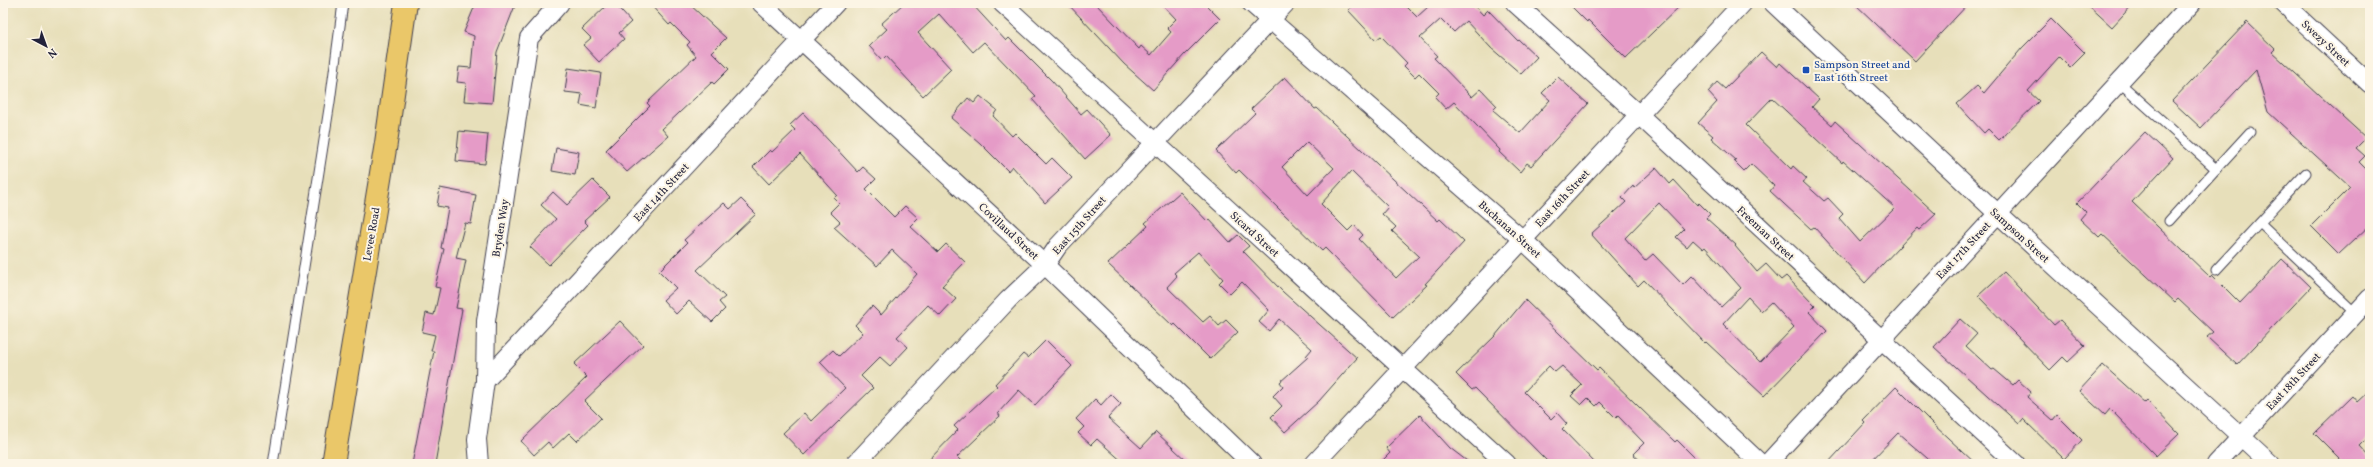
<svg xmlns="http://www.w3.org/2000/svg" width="2373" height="467" viewBox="0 0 2373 467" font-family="Vollkorn,serif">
<rect width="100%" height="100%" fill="#fcf5e5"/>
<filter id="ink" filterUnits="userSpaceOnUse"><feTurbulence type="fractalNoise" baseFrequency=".025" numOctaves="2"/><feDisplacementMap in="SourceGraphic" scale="8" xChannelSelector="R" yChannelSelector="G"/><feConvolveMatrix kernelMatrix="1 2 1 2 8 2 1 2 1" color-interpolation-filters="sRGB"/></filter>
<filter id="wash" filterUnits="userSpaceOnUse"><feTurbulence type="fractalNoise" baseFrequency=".012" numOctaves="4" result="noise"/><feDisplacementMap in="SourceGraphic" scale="16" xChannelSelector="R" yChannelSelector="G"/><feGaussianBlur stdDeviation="0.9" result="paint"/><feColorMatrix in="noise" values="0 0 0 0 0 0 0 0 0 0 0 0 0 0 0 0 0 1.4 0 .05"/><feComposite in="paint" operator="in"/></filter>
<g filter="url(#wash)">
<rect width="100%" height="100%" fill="#e7dfba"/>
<g id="blocks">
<!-- building -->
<g fill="#e59bc7" fill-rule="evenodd">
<path d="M476 3H516L497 52 492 103 464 101 466 83 457 82 459 67 471 68 474 36 464 32Z"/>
<path d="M609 3H614L631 22 619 33 624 39 599 62 583 45 591 38 582 29Z"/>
<path d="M649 3H688L726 38 712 52 729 69 714 84 712 82 662 129 668 136 627 172 606 150 650 106 647 103 696 56 687 45 690 42 671 23 669 25Z"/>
<path d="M904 3H971L1006 41 1009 38 1052 81 1081 114 1087 109 1111 135 1085 159 1032 99 1036 96 984 42 973 52 939 14 918 33 951 69 923 96 886 56 882 60 869 46 887 29 881 24Z"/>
<path d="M1067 3H1095L1139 49 1141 46 1151 55 1171 32 1167 28 1176 19 1161 3H1204L1220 19 1184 55 1153 90 1124 64Z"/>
<path d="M1356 3H1403L1417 17 1429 6 1426 3H1472L1483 15 1488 10 1518 41 1519 40 1537 57 1521 74 1491 48 1466 21 1454 32 1441 19 1420 38 1437 56 1434 58 1472 97 1481 89 1497 106 1493 110 1520 133 1550 100 1542 93 1558 77 1588 104 1531 166 1527 163 1520 172 1499 152 1500 150 1454 102 1446 109 1435 97 1439 93 1419 73 1415 77 1404 66 1407 63 1381 36 1376 40 1348 10Z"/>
<path d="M1568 3H1683L1626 58 1588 20 1587 22Z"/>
<path d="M1854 3H1969L1915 61Z"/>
<path d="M2086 3H2134L2112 27Z"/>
<path d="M2051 19 2085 53 2070 68 2059 57 2028 91 2039 101 1999 140 1988 129 1984 133 1957 104 1977 86 1984 93 2022 48Z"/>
<path d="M2247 22 2275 49 2272 52 2366 138 2356 148 2365 156 2359 162 2370 173V225L2339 254 2311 226 2350 187 2268 112 2256 70 2201 128 2172 101Z"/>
<path d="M1761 52 1777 67 1780 63 1819 99 1812 107 1832 125 1835 121 1936 214 1919 230 1917 228 1865 283 1814 227 1811 229 1770 191 1774 186 1751 164 1744 171 1734 161 1736 160 1711 138 1713 136 1698 123 1717 102 1708 92 1717 82 1725 89ZM1772 98 1842 163 1843 161 1895 208 1860 242 1839 218 1843 214 1828 198 1824 201 1803 182 1807 179 1793 166 1791 169 1746 125Z"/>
<path d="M568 68 601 73 596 108 580 105 582 94 565 92Z"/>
<path d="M1285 77 1315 109 1317 108 1438 221 1440 219 1464 242 1425 284 1427 285 1393 317 1325 248 1322 251 1239 170 1236 173 1216 151 1255 113 1251 109ZM1307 142 1334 168 1308 195 1282 167ZM1351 171 1388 207 1382 214 1396 227 1392 231 1419 256 1396 278 1359 239 1363 235 1354 225 1348 231 1321 204Z"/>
<path d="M980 96 997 110 993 116 1012 136 1015 133 1046 164 1052 158 1072 178 1045 203 1012 166 1008 171 980 143 951 118 968 98 974 103Z"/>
<path d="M803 113 858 172 863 167 876 179 866 189 894 217 905 206 918 218 910 226 938 252 946 244 965 262 942 286 956 299 940 316 928 305 897 337 908 347 890 366 880 357 861 376 873 388 804 455 783 433 804 413 811 421 845 388 820 362 833 350 839 356 863 333 855 325 872 306 881 315 917 274 892 250 877 266 834 227 840 222 830 212 839 203 834 198 837 195 800 154 769 184 753 167 770 150 772 152 795 130 790 125Z"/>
<path d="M459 131 488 134 485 164 456 161Z"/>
<path d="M2145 132 2173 158 2132 202 2210 277 2212 275 2240 303 2282 259 2311 287 2237 365 2207 337 2213 332 2178 299 2175 302 2102 234 2099 237 2080 219 2086 212 2077 203Z"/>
<path d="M556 148 579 152 575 175 552 171Z"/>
<path d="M1656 168 1670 184 1674 180 1697 205 1699 203 1710 214 1706 218 1736 245 1735 246 1757 272 1766 264 1781 280 1786 276 1815 306 1809 312 1827 331 1764 396 1706 342 1705 343 1644 280 1638 286 1591 234 1626 202 1622 198 1633 186 1634 188ZM1659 203 1684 229 1676 237 1687 247 1693 240 1703 249 1705 247 1741 288 1721 307 1692 276 1683 285 1653 254 1645 261 1625 238ZM1748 297 1761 311 1771 302 1794 327 1760 362 1723 324Z"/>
<path d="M593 180 610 197 584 221 588 225 549 265 530 247 556 219 541 205 553 192 567 205Z"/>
<path d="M440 188 476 195 471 224 465 223 456 258 466 260 456 308 462 309 435 464H412L434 351H431L435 335 422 332 426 313 434 315 440 288 435 287 444 249 441 248 448 208 437 206Z"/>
<path d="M1180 192 1207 221 1209 219 1230 242 1238 235 1249 246 1243 251 1283 292 1357 358 1319 401 1285 432 1271 417 1282 406 1273 396 1283 386 1280 382 1308 357 1306 356 1312 349 1279 319 1269 331 1259 322 1269 310 1242 282 1230 294 1219 283 1223 279 1198 252 1174 273 1177 276 1167 287 1203 322 1210 316 1219 326 1226 320 1238 332 1210 359 1175 324 1173 326 1108 264 1148 226 1145 223Z"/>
<path d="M741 199 756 214 697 270 725 297 719 302 725 309 712 322 689 301 676 314 663 300 676 288 659 271 687 243 684 240 724 203 730 209Z"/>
<path d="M2004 272 2054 325 2060 320 2085 346 2068 362 2063 357 2050 370 1978 296Z"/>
<path d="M1525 300 1597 370 1599 368 1675 442 1677 440 1701 464H1644L1633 454 1644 443 1618 416 1616 418 1600 402 1596 406 1588 398 1581 405 1571 396 1582 385 1562 366 1555 372 1549 366 1524 392 1551 419 1557 413 1567 424 1562 429 1596 464H1550L1475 388 1472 390 1456 374 1495 336Z"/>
<path d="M1960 319 1977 334 1966 346 1992 370 1994 369 2013 385 2018 380 2031 392 2027 397 2053 420 2057 415 2082 440 2064 459 2023 419 2019 424 1934 347Z"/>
<path d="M620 321 643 345 584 401 601 418 577 441 569 433 553 448 548 442 534 455 521 441 587 377 574 364Z"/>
<path d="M1046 340 1072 366 1035 405 1019 390 998 413 1000 416 957 457 964 464H925L958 430 954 426 997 386 995 384 1023 354 1028 358Z"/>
<path d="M2103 365 2145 403 2147 401 2179 434 2156 456 2110 409 2105 415 2079 391Z"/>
<path d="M1896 387 1934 425 1976 464H1934L1898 433 1868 464H1827L1865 423 1863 421Z"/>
<path d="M2370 390V436L2360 446 2370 457V464H2345L2314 433 2352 396 2357 402Z"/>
<path d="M1111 394 1121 404 1108 418 1141 448 1156 432 1190 464H1125L1097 439 1091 445 1078 433 1084 427 1076 419 1095 399 1101 405Z"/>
<path d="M1420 415 1450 448 1471 464H1379L1390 453 1386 448Z"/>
</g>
</g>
</g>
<g filter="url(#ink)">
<use href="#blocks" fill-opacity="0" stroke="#403e4e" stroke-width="1"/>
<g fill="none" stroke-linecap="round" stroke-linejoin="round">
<!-- lane casing -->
<g stroke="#403e4e" stroke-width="11">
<g id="lane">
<path d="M2119 82 2216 169 2250 132"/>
<path d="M2169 221 2216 169"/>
<path d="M2260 223 2355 313"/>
<path d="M2216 270 2306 173"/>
<path d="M273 464 330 102 343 3"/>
</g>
</g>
<!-- street casing -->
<g stroke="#403e4e" stroke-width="20">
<g id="street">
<path d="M761 3 1045 265 1252 464"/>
<path d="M1002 3 1507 464"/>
<path d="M1251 3 1523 240 1761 464"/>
<path d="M1515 3 1639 115 2016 464"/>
<path d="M1773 3 1997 213 2271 464"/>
<path d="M2283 3 2370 84"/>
<path d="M485 381 836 3"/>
<path d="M479 464 477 439 485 381 486 321 529 38 560 3"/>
<path d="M855 464 1008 300 1045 265 1058 246 1286 3"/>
<path d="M1314 464 1743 3"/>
<path d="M1767 464 2192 3"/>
<path d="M2216 464 2370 298"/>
</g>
</g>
<!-- highway casing -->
<g stroke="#403e4e" stroke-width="24">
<path id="highway" d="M333 464 386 143 406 3"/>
</g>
<!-- lane -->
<use href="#lane" stroke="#fff" stroke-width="9"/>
<!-- street -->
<use href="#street" stroke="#fff" stroke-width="18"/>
<!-- highway -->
<use href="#highway" stroke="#eac769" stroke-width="22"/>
</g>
</g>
<!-- markers -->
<rect fill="#1a4fb4" stroke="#fcf5e5" stroke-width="1.5" x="1802" y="66" width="8" height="8" rx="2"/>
<g text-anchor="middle" stroke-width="4" stroke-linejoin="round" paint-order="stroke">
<!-- street labels -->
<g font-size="11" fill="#22223b" stroke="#fcf5e5">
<text transform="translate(2326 43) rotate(43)" y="4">Swezy Street</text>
<text transform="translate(661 192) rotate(-47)" y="4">East 14th Street</text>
<text transform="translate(1562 198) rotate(-47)" y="4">East 16th Street</text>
<text transform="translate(1079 225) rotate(-48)" y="4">East 15th Street</text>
<text transform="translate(500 228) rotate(-81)" y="4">Bryden Way</text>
<text transform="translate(1510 229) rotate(42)" y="4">Buchanan Street</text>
<text transform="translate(1009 231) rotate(43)" y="4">Covillaud Street</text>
<text transform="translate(1766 233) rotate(43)" y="4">Freeman Street</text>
<text transform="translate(371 234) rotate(-80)" y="4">Levee Road</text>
<text transform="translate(1255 234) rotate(42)" y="4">Sicard Street</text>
<text transform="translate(2020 235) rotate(42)" y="4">Sampson Street</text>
<text transform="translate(1963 250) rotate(-47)" y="4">East 17th Street</text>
<text transform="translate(2293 381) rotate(-47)" y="4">East 18th Street</text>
</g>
<!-- transit labels -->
<g font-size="11" fill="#164399" stroke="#fcf5e5" text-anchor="start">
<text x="1814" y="68">Sampson Street and<tspan x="1814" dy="13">East 16th Street</tspan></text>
</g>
</g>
<!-- margin -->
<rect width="2373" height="467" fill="none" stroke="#fcf5e5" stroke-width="16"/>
<!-- north arrow -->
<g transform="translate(46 46) rotate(139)" stroke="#fcf5e5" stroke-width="3" paint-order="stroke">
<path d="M0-3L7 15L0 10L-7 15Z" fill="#22223b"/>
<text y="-6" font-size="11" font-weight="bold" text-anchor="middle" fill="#22223b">N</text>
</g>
</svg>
